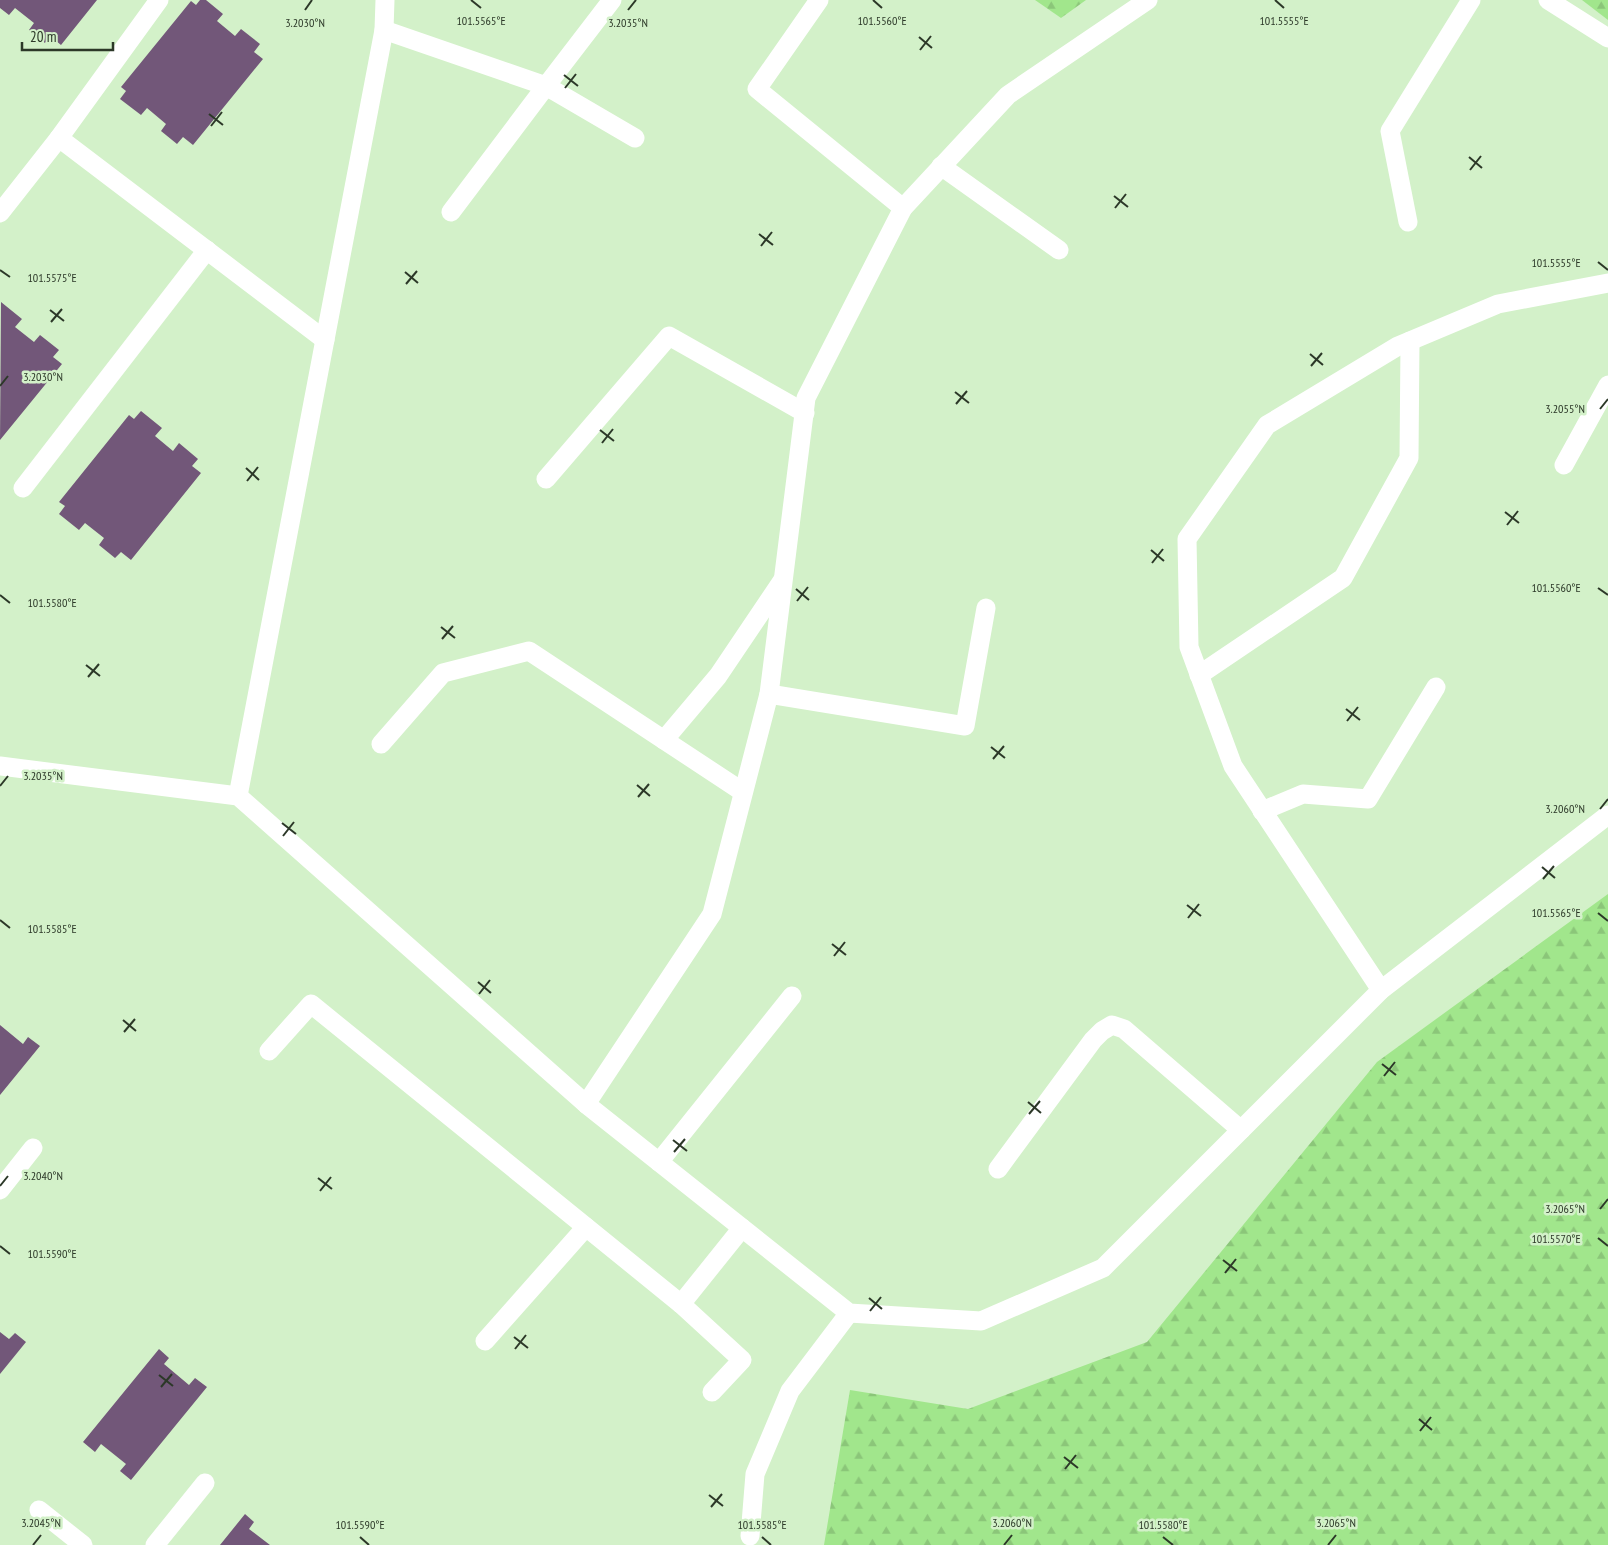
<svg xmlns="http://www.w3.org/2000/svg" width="1608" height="1545" viewBox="0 0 1608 1545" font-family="'PT Sans Narrow',sans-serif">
<defs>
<pattern id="forest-firs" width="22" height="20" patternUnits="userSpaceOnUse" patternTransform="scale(1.25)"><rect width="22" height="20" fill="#a1e68c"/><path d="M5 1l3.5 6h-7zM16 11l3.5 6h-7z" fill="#8bc679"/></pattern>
</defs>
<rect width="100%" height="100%" fill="#d3f1c9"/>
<!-- forest -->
<g fill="url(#forest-firs)">
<path d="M1035 0H1086L1061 18Z"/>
<path d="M1582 0H1608V20Z"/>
<path d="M1608 894V1545H824L850 1390 968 1409 1147 1342 1377 1062Z"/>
</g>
<!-- building -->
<g fill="#725779">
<path d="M0 0H97L61 45 50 36 45 43 29 30 34 23 15 8 9 15 0 8Z"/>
<path d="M200 0H206L223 14 217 21 235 36 241 29 260 44 254 52 263 59 193 145 183 137 177 144 161 131 166 124 147 108 141 115 120 99 126 91 121 87 191 1 196 5Z"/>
<path d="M1 302 22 319 15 327 34 342 40 335 59 350 53 357 62 364 0 440Z"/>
<path d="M141 411 162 428 155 436 173 451 179 443 198 459 192 466 201 473 131 560 121 552 115 558 99 545 104 538 85 523 79 530 59 514 65 506 59 502 129 415 134 419Z"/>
<path d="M0 1025 23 1044 28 1037 40 1046 0 1095Z"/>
<path d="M0 1332 9 1339 15 1333 26 1342 0 1374Z"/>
<path d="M159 1349 169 1358 164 1364 189 1385 195 1378 207 1387 131 1480 120 1471 126 1464 101 1444 95 1452 83 1442Z"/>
<path d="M245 1514 254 1522 249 1529 270 1545H220Z"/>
</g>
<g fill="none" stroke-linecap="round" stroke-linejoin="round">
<!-- lane -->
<g stroke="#fff" stroke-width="19">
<path d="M819 0 757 89 903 208"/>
<path d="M1548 0 1608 38"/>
<path d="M384 30 546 86 612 0"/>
<path d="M59 138 325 340"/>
<path d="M941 166 1059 250"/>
<path d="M451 212 546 86 635 138"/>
<path d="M0 213 59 138 159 0"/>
<path d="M1408 222 1390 131 1471 0"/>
<path d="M1564 465 1608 385"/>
<path d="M546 479 669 336 805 413"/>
<path d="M23 488 207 250"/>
<path d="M1199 675 1343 578 1409 458 1410 341"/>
<path d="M769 694 965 726 986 608"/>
<path d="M664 740 718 676 782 581"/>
<path d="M381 744 443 673 529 651 743 792"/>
<path d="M0 766 238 796 586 1104 849 1313 981 1321 1103 1268 1381 990 1608 815"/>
<path d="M238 796 384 30 385 0"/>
<path d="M1262 811 1303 794 1368 799 1436 687"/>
<path d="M1381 990 1233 766 1189 647 1187 539 1267 425 1398 346 1498 304 1608 283"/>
<path d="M269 1051 311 1004 681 1304 742 1360 712 1392"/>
<path d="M586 1104 712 914 769 694 806 398 903 208 1008 95 1148 0"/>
<path d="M659 1162 792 996"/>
<path d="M998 1169 1093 1040 1102 1031 1112 1025 1124 1029 1241 1130"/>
<path d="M0 1190 33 1148"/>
<path d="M681 1304 742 1228"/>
<path d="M485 1341 586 1227"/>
<path d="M39 1510 83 1545"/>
<path d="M750 1536 755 1474 790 1391 849 1313"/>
<path d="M155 1545 205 1483"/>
</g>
</g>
<!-- ticks -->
<path fill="none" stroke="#2c3828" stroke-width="2" d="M471 0 481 8M873 0 882 8M1275 0 1284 8M305 10 312 0M628 10 636 0M919 37 932 48M920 50 931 36M564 75 578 86M565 88 576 74M209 114 223 125M211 126 222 112M1469 157 1482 168M1470 170 1481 156M1114 196 1128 207M1115 208 1126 194M759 234 773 245M761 246 772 232M1598 262 1608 270M0 270 10 277M405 272 418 283M406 284 417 271M50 310 64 321M51 322 62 309M1310 354 1323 365M1311 366 1322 353M0 386 8 376M955 392 969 403M956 404 967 391M1600 409 1608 399M600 430 614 441M602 443 613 429M246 468 259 480M247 481 258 467M1505 512 1519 523M1507 525 1518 511M1151 550 1164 561M1152 563 1163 549M1598 588 1608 595M796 589 809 600M0 595 10 603M797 601 808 587M441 627 455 638M442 639 453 626M86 665 100 676M88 677 99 664M1346 709 1360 720M1347 721 1358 707M991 747 1005 758M993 759 1004 746M637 785 650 796M0 786 8 776M638 797 649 784M1600 809 1608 799M282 823 296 834M283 836 294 822M1542 867 1555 878M1543 879 1554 866M1187 905 1201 916M1598 913 1608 921M1188 918 1199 904M0 920 10 928M832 944 846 955M834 956 845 942M478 982 491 993M479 994 490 980M123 1020 136 1031M124 1032 135 1019M1382 1064 1396 1075M1384 1076 1395 1062M1028 1102 1041 1113M1029 1114 1040 1101M673 1140 687 1151M674 1152 685 1139M318 1178 332 1189M0 1186 8 1176M320 1191 331 1177M1600 1209 1608 1199M1598 1238 1608 1246M0 1246 10 1254M1223 1260 1237 1271M1225 1273 1236 1259M869 1298 882 1309M870 1311 881 1297M514 1337 528 1348M515 1349 526 1335M159 1375 173 1386M161 1387 172 1374M1419 1419 1432 1430M1420 1431 1431 1417M1064 1457 1078 1468M1065 1469 1076 1455M709 1495 723 1506M711 1507 722 1494M360 1537 369 1545M762 1537 771 1545M1163 1537 1173 1545M33 1545 41 1535M1004 1545 1012 1535M1328 1545 1336 1535"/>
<g font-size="12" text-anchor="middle" fill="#2c3828" stroke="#d3f1c9" stroke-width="5" stroke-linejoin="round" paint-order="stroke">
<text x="481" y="25">101.5565°E</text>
<text x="882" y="25">101.5560°E</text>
<text x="1284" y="25">101.5555°E</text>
<text x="305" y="27">3.2030°N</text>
<text x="628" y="27">3.2035°N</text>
<text x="1556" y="267">101.5555°E</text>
<text x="52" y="282">101.5575°E</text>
<text x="43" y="381">3.2030°N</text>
<text x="1565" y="413">3.2055°N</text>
<text x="1556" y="592">101.5560°E</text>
<text x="52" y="607">101.5580°E</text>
<text x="43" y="780">3.2035°N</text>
<text x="1565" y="813">3.2060°N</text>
<text x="1556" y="917">101.5565°E</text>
<text x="52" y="933">101.5585°E</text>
<text x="43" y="1180">3.2040°N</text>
<text x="1565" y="1213">3.2065°N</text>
<text x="1556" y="1243">101.5570°E</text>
<text x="52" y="1258">101.5590°E</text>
<text x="41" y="1527">3.2045°N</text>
<text x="1012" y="1527">3.2060°N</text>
<text x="1336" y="1527">3.2065°N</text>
<text x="360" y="1529">101.5590°E</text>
<text x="762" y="1529">101.5585°E</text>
<text x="1163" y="1529">101.5580°E</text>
</g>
<!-- scale -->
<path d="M22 42v8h91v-8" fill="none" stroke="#2c3828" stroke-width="2.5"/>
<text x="30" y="42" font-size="15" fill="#2c3828" stroke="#d3f1c9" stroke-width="4" paint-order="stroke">20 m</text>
</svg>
